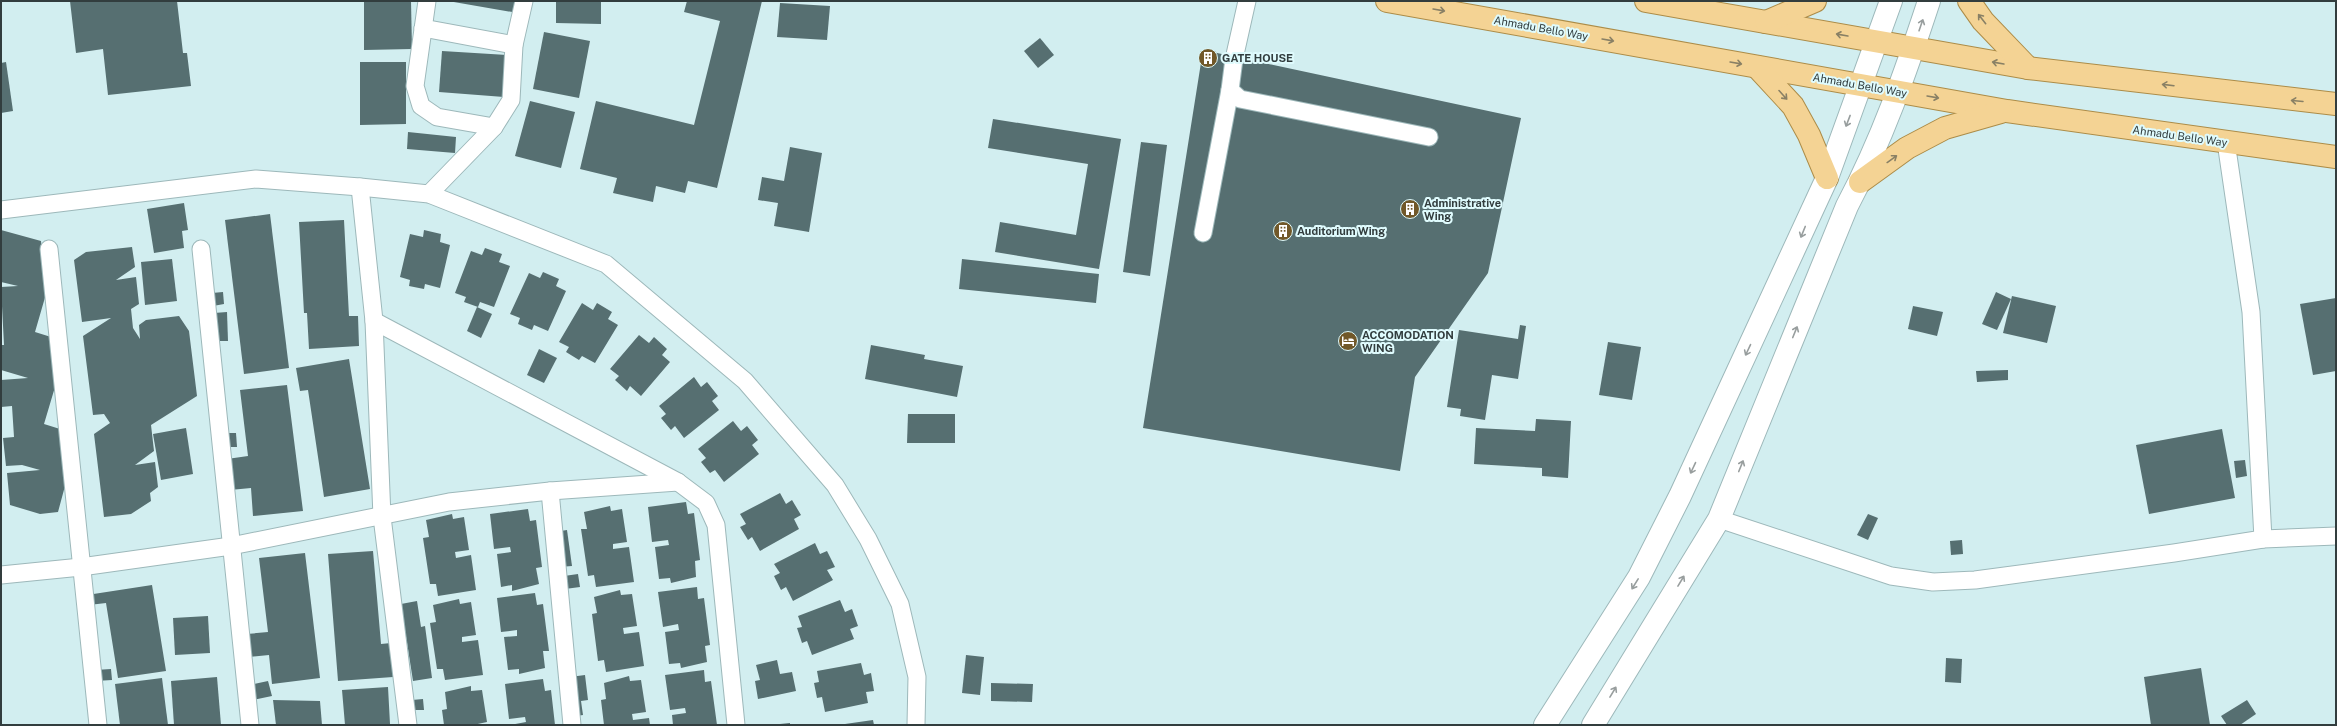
<svg xmlns="http://www.w3.org/2000/svg" width="2337" height="726" viewBox="0 0 2337 726" font-family="'Public Sans',sans-serif">
<rect width="100%" height="100%" fill="#d2eef0"/>
<!-- building -->
<g fill="#566f71">
<path d="M70 1H177L183 53H187L191 86 108 95 103 49 76 53Z"/>
<path d="M364 1H411L412 49 364 50Z"/>
<path d="M448 1H520L518 13Z"/>
<path d="M556 1H601V24L556 23Z"/>
<path d="M687 1H762L717 188 688 181 685 193 656 186 653 202 613 193 617 178 580 169 596 101 694 125 720 21 684 12Z"/>
<path d="M780 3 830 6 827 40 777 37Z"/>
<path d="M544 32 590 41 579 98 533 89Z"/>
<path d="M1040 38 1054 55 1038 68 1024 51Z"/>
<path d="M1203 50 1521 118 1488 273 1415 377 1400 471 1143 428Z"/>
<path d="M442 51 507 55 504 97 439 92Z"/>
<path d="M6 62 13 111 1 113V63Z"/>
<path d="M360 62H406V124L360 125Z"/>
<path d="M530 101 575 112 561 168 515 156Z"/>
<path d="M993 119 1121 139 1099 269 995 252 1000 222 1076 235 1088 164 988 148Z"/>
<path d="M408 132 456 137 455 153 407 149Z"/>
<path d="M1141 142 1167 145 1150 276 1123 272Z"/>
<path d="M790 147 822 153 809 232 774 226 778 203 758 200 762 177 784 181Z"/>
<path d="M184 203 188 230 182 231 184 248 154 253 147 209Z"/>
<path d="M270 214 289 368 244 374 225 220Z"/>
<path d="M344 220 349 316H358L359 346 309 349 307 313H304L299 222Z"/>
<path d="M1 230 41 241 46 294 35 332 51 337 55 387 44 424 60 429 65 486 58 512 40 514 10 505 7 473 40 470 22 465 6 466 3 438 14 437 12 406 1 407V380L28 378 1 370V345H4L1 287 18 286 1 282Z"/>
<path d="M424 230 441 234 440 242 450 245 440 288 425 284 424 289 409 286 410 280 400 277 410 234 423 237Z"/>
<path d="M132 247 135 267 116 280 136 277 139 304 131 309 133 328 140 339 139 325 146 320 179 316 189 331 197 396 151 425 154 451 135 465 155 462 158 487 150 493 151 501 131 514 104 517 94 434 110 423 104 414 93 415 83 336 111 318 82 322 74 260 86 252Z"/>
<path d="M485 248 502 254 499 262 510 266 494 307 480 302 478 307 464 302 466 297 455 293 471 251 482 255Z"/>
<path d="M172 259 177 301 145 305 141 262Z"/>
<path d="M962 259 1099 274 1096 303 959 289Z"/>
<path d="M543 272 559 279 556 286 566 291 548 331 534 325 532 330 518 324 520 318 510 314 529 273 540 278Z"/>
<path d="M223 292 224 304 213 306 212 293Z"/>
<path d="M1996 292 2011 299 1997 330 1982 324Z"/>
<path d="M2012 296 2056 306 2047 343 2003 333Z"/>
<path d="M2336 298V371L2313 375 2300 304Z"/>
<path d="M582 303 593 310 597 303 612 312 608 319 618 325 595 363 582 356 579 360 566 352 569 347 559 342Z"/>
<path d="M1913 306 1943 312 1937 336 1908 329Z"/>
<path d="M477 307 492 314 481 338 467 331Z"/>
<path d="M227 312 228 341H215L214 313Z"/>
<path d="M1520 325 1526 326 1518 379 1492 375 1485 420 1460 416 1461 409 1447 407 1459 330 1518 339Z"/>
<path d="M639 335 649 343 654 337 667 349 662 355 670 362 641 396 630 386 627 391 615 380 619 376 610 369Z"/>
<path d="M1608 342 1641 347 1632 400 1599 395Z"/>
<path d="M871 345 925 355 924 359 963 366 957 397 865 379Z"/>
<path d="M539 349 557 358 544 383 527 375Z"/>
<path d="M349 359 370 489 324 497 308 390 300 391 296 368Z"/>
<path d="M2008 370V380L1977 382 1976 371Z"/>
<path d="M694 377 701 387 707 382 718 396 712 401 719 410 684 438 675 426 671 430 661 418 666 414 659 406Z"/>
<path d="M287 385 303 511 253 516 251 488 230 490 227 459 248 456 240 390Z"/>
<path d="M908 414H955V443H907Z"/>
<path d="M1536 419 1571 421 1568 478 1542 476V468L1474 464 1476 428 1535 431Z"/>
<path d="M733 421 741 431 747 426 758 440 752 445 759 454 724 482 715 470 710 473 701 462 706 458 698 449Z"/>
<path d="M186 428 193 474 161 480 153 434Z"/>
<path d="M2222 429 2235 498 2149 514 2136 445Z"/>
<path d="M228 433H236L237 447H228Z"/>
<path d="M2245 460 2247 476 2236 478 2234 461Z"/>
<path d="M780 493 786 504 792 500 801 515 794 519 799 529 760 551 752 537 748 540 740 527 746 524 740 514Z"/>
<path d="M686 502 688 514 694 513 700 560 695 561 696 577 671 583 670 578 659 579 655 547 669 545 668 540 652 542 648 507Z"/>
<path d="M610 506 611 511 622 509 627 542 613 544V549L629 547 634 582 596 587 594 575 588 576 581 529H587L584 512Z"/>
<path d="M528 509 530 521 536 520 542 567 536 568 539 584 512 591V585L501 587 497 554 511 552 510 547 494 549 490 514Z"/>
<path d="M452 514 453 519 464 517 469 550 455 552 456 558 471 555 476 590 438 596 436 584H430L423 538 429 537 426 520Z"/>
<path d="M1868 514 1878 518 1868 540 1857 535Z"/>
<path d="M567 530 572 566 559 567 554 532Z"/>
<path d="M1962 540 1963 554 1951 555 1950 541Z"/>
<path d="M815 543 820 554 827 551 835 567 827 570 833 580 793 601 786 587 781 590 774 576 780 573 774 564Z"/>
<path d="M373 551 381 644 391 643 393 677 338 681 328 554Z"/>
<path d="M305 553 320 678 272 684 269 655 249 657 247 634 268 632 259 558Z"/>
<path d="M578 574 580 587 565 589 564 576Z"/>
<path d="M152 585 166 671 118 678 106 603 89 605 87 595Z"/>
<path d="M697 587 698 599 704 598 710 645 705 646 707 662 681 668 680 663 669 664 665 632 679 630 678 624 663 627 658 592Z"/>
<path d="M620 590 621 595 632 594 637 626 623 628 624 634 639 632 644 666 606 672 604 660 598 661 592 614 597 613 594 597Z"/>
<path d="M535 593 537 605 543 604 549 651H543L545 668 519 674V669L508 670 504 637 517 636V630L501 632 497 598Z"/>
<path d="M459 599 460 604 471 602 476 635 462 637V642L478 640 483 675 445 680 443 669H437L430 623 436 622 433 605Z"/>
<path d="M840 600 845 612 852 609 858 626 850 629 854 639 812 655 807 641 802 643 797 628 802 627 798 616Z"/>
<path d="M417 601 421 627 425 626 432 678 413 681 401 604Z"/>
<path d="M208 616 210 653 175 655 173 618Z"/>
<path d="M966 655 984 657 980 695 962 693Z"/>
<path d="M1946 658 1962 659 1961 683 1945 682Z"/>
<path d="M777 660 780 674 792 672 796 691 758 699 755 681 760 680 756 665Z"/>
<path d="M861 663 864 675 871 673 874 691 866 692 868 703 825 712 822 697 817 698 814 683 819 682 817 671Z"/>
<path d="M2201 668 2210 725H2151L2144 677Z"/>
<path d="M111 669 112 680 96 681 95 670Z"/>
<path d="M704 670 705 682 711 681 717 725H673L672 715 686 713 685 708 670 710 665 675Z"/>
<path d="M585 675 588 700 581 701 583 715 576 716 570 677Z"/>
<path d="M629 676 630 681 641 680 646 712 632 714 633 720 649 718 650 725H604L601 700 606 699 604 683Z"/>
<path d="M217 677 221 725H174L171 681Z"/>
<path d="M162 678 168 725H120L115 684Z"/>
<path d="M543 679 545 691 551 690 555 725H510L526 722 525 717 509 719 505 684Z"/>
<path d="M268 681 272 696 253 700 250 685Z"/>
<path d="M991 683 1033 684 1032 702 991 701Z"/>
<path d="M471 686V691L482 690 487 722 473 725H444L442 710 447 709 445 692Z"/>
<path d="M388 687 390 724 393 725H345L342 690Z"/>
<path d="M423 699 424 710H413L412 700Z"/>
<path d="M273 700 320 701 322 725H276Z"/>
<path d="M2247 700 2256 714 2240 725H2227L2221 716Z"/>
<path d="M873 720 874 725H845V724Z"/>
<path d="M790 723V725H780V724Z"/>
</g>
<g fill="none" stroke-linecap="round" stroke-linejoin="round">
<!-- street casing -->
<g stroke="#9db8ba" stroke-width="19">
<g id="street">
<path d="M427 1 415 86 421 106 437 117 494 127"/>
<path d="M1247 1 1234 59 1230 90 1240 99 1429 137"/>
<path d="M423 28 514 45"/>
<path d="M360 187 374 321 382 517 408 725"/>
<path d="M429 194 494 127 511 100 514 45 524 1"/>
<path d="M1 210 256 179 360 187 429 194 606 264 745 381 835 485 868 539 900 604 917 677 916 725"/>
<path d="M1203 233 1230 90"/>
<path d="M49 249 98 725"/>
<path d="M201 249 250 725"/>
<path d="M374 321 678 482 706 503 716 525 736 725"/>
<path d="M550 491 572 725"/>
<path d="M1719 519 1891 576 1933 582 1975 580 2174 553 2263 539 2251 312 2226 142"/>
<path d="M2263 539 2336 536"/>
<path d="M1 575 81 567 231 546 449 502 550 491 678 482"/>
</g>
</g>
<!-- secondary casing -->
<g stroke="#9db8ba" stroke-width="24">
<g id="secondary">
<path d="M1545 725 1639 577 1680 496 1827 178 1891 1"/>
<path d="M1593 725 1719 519 1847 206C1882 140 1906 71 1929 1"/>
</g>
</g>
<!-- primary casing -->
<g stroke="#ac8c48" stroke-width="24">
<g id="primary">
<path d="M1387 1 2007 111 2336 157"/>
<path d="M1646 1 2028 68 2336 104"/>
<path d="M1969 1 1983 21 2028 68"/>
<path d="M1766 22 1815 1"/>
<path d="M1757 67 1793 106 1809 135 1827 178"/>
<path d="M1860 182 1907 148 1945 128 2001 112"/>
</g>
</g>
<!-- street -->
<use href="#street" stroke="#fff" stroke-width="17"/>
<!-- secondary -->
<use href="#secondary" stroke="#fff" stroke-width="22"/>
<!-- primary -->
<use href="#primary" stroke="#f4d394" stroke-width="22"/>
</g>
<!-- one-way arrows -->
<defs><path id="oneway-shaft" d="M-6 0H5M1.5-3L5.5 0L1.5 3" fill="none" stroke-width="1.6" stroke-linecap="round" stroke-linejoin="round"/></defs>
<g stroke="#898065">
<use href="#oneway-shaft" transform="translate(1439 10) rotate(10)"/>
<use href="#oneway-shaft" transform="translate(1982 19) rotate(-128)"/>
<use href="#oneway-shaft" transform="translate(1842 35) rotate(-170)"/>
<use href="#oneway-shaft" transform="translate(1608 40) rotate(10)"/>
<use href="#oneway-shaft" transform="translate(1736 63) rotate(10)"/>
<use href="#oneway-shaft" transform="translate(1998 63) rotate(-170)"/>
<use href="#oneway-shaft" transform="translate(2168 85) rotate(-173)"/>
<use href="#oneway-shaft" transform="translate(1783 95) rotate(48)"/>
<use href="#oneway-shaft" transform="translate(1933 97) rotate(10)"/>
<use href="#oneway-shaft" transform="translate(2297 101) rotate(-175)"/>
<use href="#oneway-shaft" transform="translate(1892 159) rotate(-36)"/>
</g>
<g stroke="#989e9e">
<use href="#oneway-shaft" transform="translate(1921 25) rotate(-71)"/>
<use href="#oneway-shaft" transform="translate(1848 121) rotate(111)"/>
<use href="#oneway-shaft" transform="translate(1803 232) rotate(112)"/>
<use href="#oneway-shaft" transform="translate(1795 332) rotate(-68)"/>
<use href="#oneway-shaft" transform="translate(1748 350) rotate(115)"/>
<use href="#oneway-shaft" transform="translate(1741 466) rotate(-68)"/>
<use href="#oneway-shaft" transform="translate(1693 468) rotate(115)"/>
<use href="#oneway-shaft" transform="translate(1681 581) rotate(-59)"/>
<use href="#oneway-shaft" transform="translate(1635 584) rotate(122)"/>
<use href="#oneway-shaft" transform="translate(1613 692) rotate(-59)"/>
</g>
<!-- icons -->
<defs>
<g id="building-disc" transform="scale(1)"><circle r="9.5" fill="#715829" stroke="#dffbfd"/><path d="M-4-6H4V6H1V3H-1V6H-4ZM-2.5-4.3h1.7v1.8h-1.7ZM.8-4.3h1.7v1.8H.8ZM-2.5-1h1.7V.8h-1.7ZM.8-1h1.7V.8H.8Z" fill="#fff"/></g>
<g id="hotel-disc" transform="scale(1)"><circle r="9.5" fill="#715829" stroke="#dffbfd"/><path d="M-6-4.5h1.5V1H6V5H4.5V3h-9V5H-6ZM-4 0a1.8 1.8 0 1 1 3.6 0ZM.5 0V-2.5h3Q6-2.5 6 0Z" fill="#fff"/></g>
</defs>
<g fill-rule="evenodd">
<use href="#building-disc" x="1208" y="58"/>
<use href="#building-disc" x="1410" y="209"/>
<use href="#building-disc" x="1283" y="231"/>
<use href="#hotel-disc" x="1348" y="341"/>
</g>
<g text-anchor="middle" stroke-width="4" stroke-linejoin="round" paint-order="stroke">
<!-- street labels -->
<g font-size="11" fill="#323d3e" stroke="#dffbfd">
<text transform="translate(1541 28) rotate(10)" y="4">Ahmadu Bello Way</text>
<text transform="translate(1860 85) rotate(10)" y="4">Ahmadu Bello Way</text>
<text transform="translate(2180 136) rotate(8)" y="4">Ahmadu Bello Way</text>
</g>
<!-- poi labels -->
<g font-size="11" font-weight="bold" fill="#323d3e" stroke="#dffbfd" text-anchor="start">
<text x="1222" y="62">GATE HOUSE</text>
<text x="1424" y="207">Administrative<tspan x="1424" dy="13">Wing</tspan></text>
<text x="1297" y="235">Auditorium Wing</text>
<text x="1362" y="339">ACCOMODATION<tspan x="1362" dy="13">WING</tspan></text>
</g>
</g>
<!-- border -->
<rect width="2337" height="726" fill="none" stroke="#323d3e" stroke-width="4"/>
</svg>
